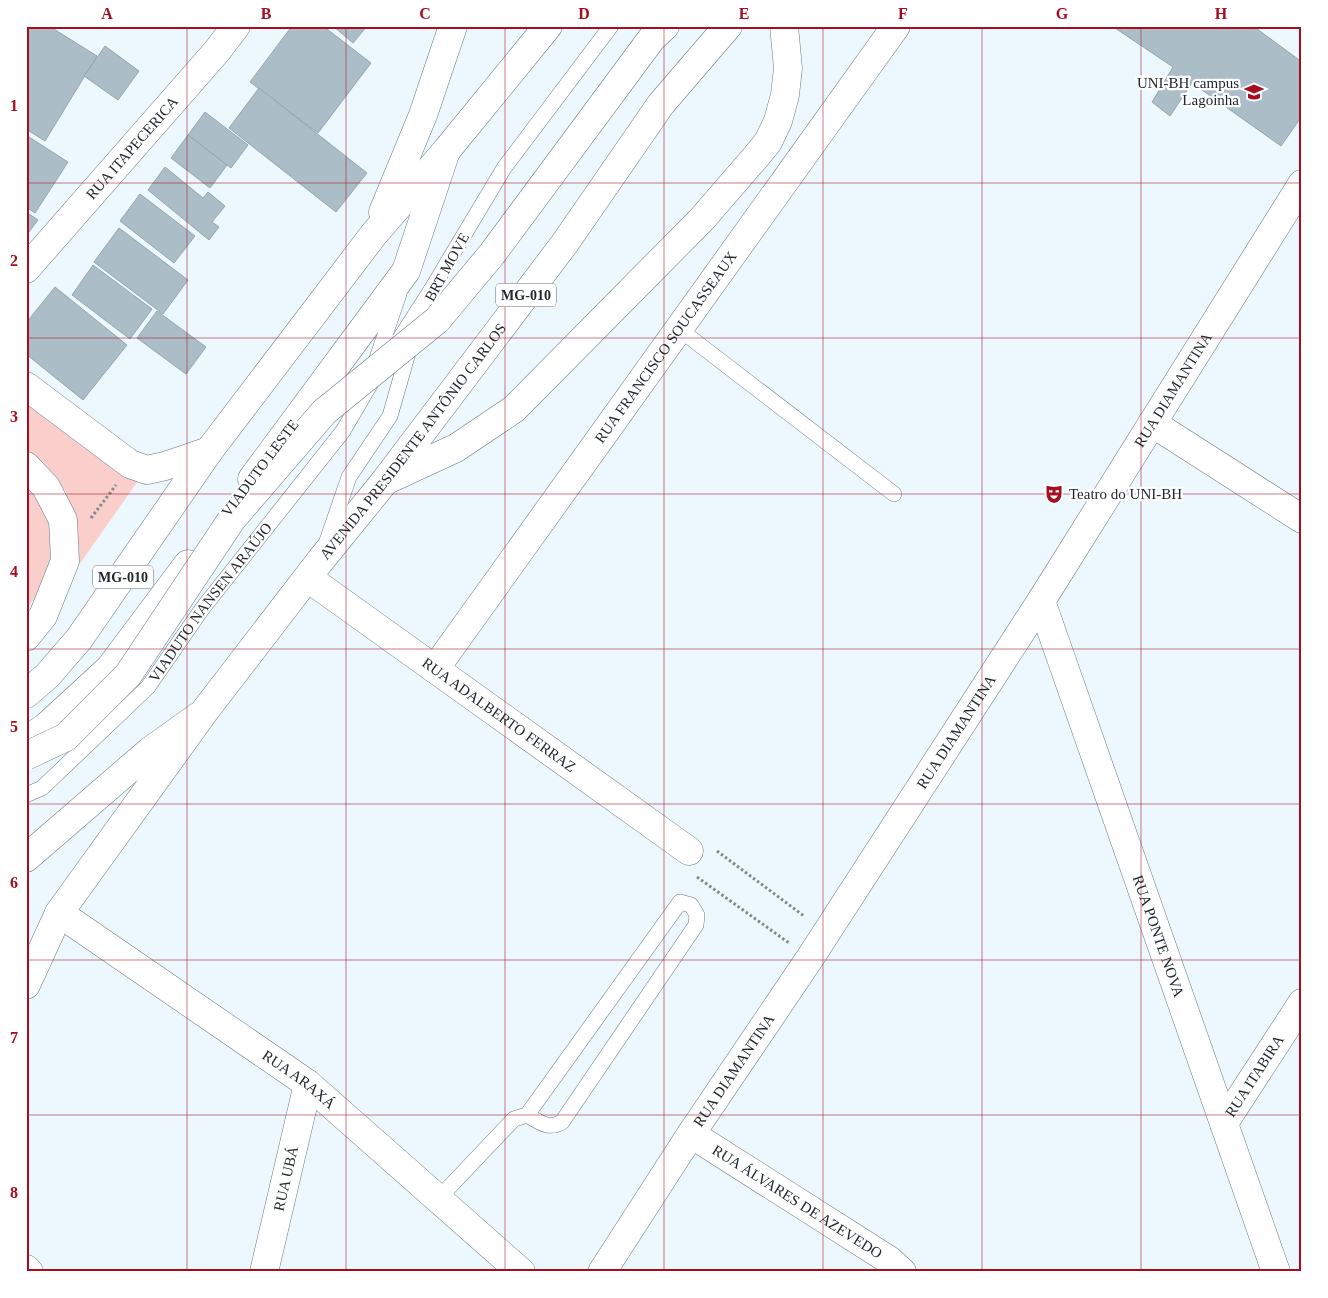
<svg xmlns="http://www.w3.org/2000/svg" width="1328" height="1298" viewBox="0 0 1328 1298" font-family="'Times New Roman',serif">
<rect width="100%" height="100%" fill="#ecf8fd"/>
<!-- green -->
<g fill="#facecb">
<path d="M26 393 140 478 81 562 70 573 74 539 66 492 44 463 26 454Z"/>
<path d="M26 480C32 487 42 496 46 504 61 543 51 578 26 610Z"/>
</g>
<!-- building -->
<g fill="#abbec7" stroke="#94a6af">
<path d="M26 26H49L97 56 45 141 26 129Z"/>
<path d="M292 26H323L371 63 318 133 250 82Z"/>
<path d="M333 26H367L353 43Z"/>
<path d="M1112 26H1253L1302 62V116L1281 146 1192 83 1170 116 1152 102 1173 67Z"/>
<path d="M105 46 139 71 118 100 84 76Z"/>
<path d="M259 88 367 173 336 212 229 128Z"/>
<path d="M205 112 248 145 231 168 188 135Z"/>
<path d="M26 135 68 162 35 213 26 207Z"/>
<path d="M188 135 227 165 210 188 171 158Z"/>
<path d="M165 167 203 198 208 192 225 206 212 222 219 227 209 240 148 190Z"/>
<path d="M140 194 195 236 174 263 120 221Z"/>
<path d="M26 212 38 220 26 236Z"/>
<path d="M119 228 188 280 163 314 94 262Z"/>
<path d="M93 265 152 309 130 339 72 295Z"/>
<path d="M55 287 127 345 83 400 26 354V323Z"/>
<path d="M157 311 206 347 186 374 137 338Z"/>
</g>
<g fill="none" stroke-linecap="round" stroke-linejoin="round">
<!-- lane casing -->
<g stroke="#677881" stroke-width="16">
<g id="lane">
<path d="M428 298 431 290 504 168 611 26"/>
<path d="M679 329 894 494"/>
<path d="M397 343 431 290"/>
<path d="M374 367 399 294"/>
<path d="M327 541 349 477 390 416 410 346"/>
<path id="s1" d="M26 795 42 788 148 687 202 609 343 431 371 383"/>
<path d="M438 1199 514 1119 527 1115C539 1122 549 1130 562 1122L696 925 697 915 691 905 680 902 527 1115"/>
</g>
</g>
<!-- street casing -->
<g stroke="#677881" stroke-width="29">
<g id="street">
<path d="M26 386 130 464 147 470 165 466 209 451"/>
<path id="s2" d="M308 578 689 851"/>
<path id="s3" d="M435 669 896 26"/>
<path id="s4" d="M59 913 308 1084 521 1272"/>
<path id="s5" d="M691 1134 889 1260 902 1272"/>
<path id="s6" d="M264 1272 308 1084"/>
</g>
</g>
<!-- secondary casing -->
<g stroke="#677881" stroke-width="29">
<g id="secondary">
<path id="s7" d="M26 269 217 51 236 26"/>
<path d="M1152 423 1302 519"/>
<path id="s8" d="M1041 601 1276 1272"/>
<path id="s9" d="M1224 1123 1302 1003"/>
<path d="M26 1269 29 1272"/>
<path id="s10" d="M602 1272 691 1134 810 958 1041 601 1302 184"/>
</g>
</g>
<!-- primary casing -->
<g stroke="#677881" stroke-width="29">
<g id="primary">
<path d="M252 479 406 271 446 151"/>
<path d="M33 745 47 726 110 668 188 564"/>
<path d="M26 858 150 751 199 716"/>
</g>
</g>
<!-- highway casing -->
<g stroke="#677881" stroke-width="29">
<g id="highway">
<path d="M383 212 423 115 453 26"/>
<path d="M437 320 492 254 652 38 665 26"/>
<path d="M26 466 46 487 63 520 65 561 43 616 26 637"/>
<path d="M389 479 456 448 514 409 702 219 754 159 768 142 778 121 785 95 788 68 784 26"/>
<path d="M26 694 47 676 79 639 209 451 374 234 446 151 548 26"/>
<path d="M26 741 47 726"/>
<path id="s11" d="M26 985 59 913 204 712 320 561 385 481 565 243 661 104 728 26"/>
</g>
</g>
<!-- path -->
<g stroke="#80898d" stroke-width="3" stroke-dasharray="2.5 2.5" stroke-linecap="butt">
<path d="M91 518 116 485"/>
<path d="M717 851 804 916"/>
<path d="M697 877 789 943"/>
</g>
<!-- lane -->
<use href="#lane" stroke="#fff" stroke-width="15"/>
<!-- street -->
<use href="#street" stroke="#fff" stroke-width="28"/>
<!-- secondary -->
<use href="#secondary" stroke="#fff" stroke-width="28"/>
<!-- primary -->
<use href="#primary" stroke="#fff" stroke-width="28"/>
<!-- highway -->
<use href="#highway" stroke="#fff" stroke-width="28"/>
<!-- highway-bridge casing -->
<g stroke="#677881" stroke-width="29" stroke-linecap="butt">
<path id="highway-bridge" d="M26 756 66 737 128 675 232 519 324 412 437 320"/>
</g>
<!-- highway-bridge -->
<use href="#highway-bridge" stroke="#fff" stroke-width="28"/>
</g>
<!-- grid -->
<path fill="none" stroke="#a60e20" stroke-width="1" stroke-opacity="0.55" d="M187 26V1272M346 26V1272M505 26V1272M664 26V1272M823 26V1272M982 26V1272M1141 26V1272M26 183H1302M26 338H1302M26 494H1302M26 649H1302M26 804H1302M26 960H1302M26 1115H1302"/>
<!-- icons -->
<defs>
<g id="university-bare" transform="scale(1.5)"><path d="M0-5L7-2L0 1L-7-2ZM-4 1L0 2.5L4 1V4Q0 6-4 4Z" fill="#a60e20" stroke="#fff" stroke-width="2.5" paint-order="stroke"/></g>
<g id="theatre-bare" transform="scale(1.5)"><path d="M-5-5.5Q0-4 5-5.5V0Q5 5 0 6Q-5 5-5 0ZM-3.3-2.5H-1v1.5H-3.3ZM1-2.5H3.3v1.5H1ZM-2.8 1Q0 5.5 2.8 1Z" fill="#a60e20" stroke="#fff" stroke-width="2.5" paint-order="stroke"/></g>
</defs>
<g fill-rule="evenodd">
<use href="#university-bare" x="1254" y="92"/>
<use href="#theatre-bare" x="1054" y="494"/>
</g>
<g text-anchor="middle" stroke-width="4.5" stroke-linejoin="round" paint-order="stroke">
<!-- shield labels -->
<g fill="#fff" stroke="#64686b" stroke-width="1">
<rect x="496" y="283.5" width="60" height="23" rx="4"/>
<rect x="93" y="565.5" width="60" height="23" rx="4"/>
</g>
<g font-size="14" font-weight="bold" fill="#21282c">
<text x="526" y="300">MG-010</text>
<text x="123" y="582">MG-010</text>
</g>
<!-- poi labels -->
<g font-size="15" fill="#21282c" stroke="#fff" text-anchor="end">
<text x="1239" y="88">UNI-BH campus<tspan x="1239" dy="17">Lagoinha</tspan></text>
<text x="1069" y="499" text-anchor="start">Teatro do UNI-BH</text>
</g>
<!-- street labels -->
<g font-size="15" fill="#21282c" stroke="#fff">
<text dy="5" stroke="none"><textPath href="#s7" startOffset="161">RUA ITAPECERICA</textPath></text>
<text transform="translate(447 267) rotate(-61)" y="5">BRT MOVE</text>
<text dy="5" stroke="none"><textPath href="#s3" startOffset="396">RUA FRANCISCO SOUCASSEAUX</textPath></text>
<text dy="5" stroke="none"><textPath href="#s10" startOffset="1051">RUA DIAMANTINA</textPath></text>
<text dy="5" stroke="none"><textPath href="#s11" startOffset="669">AVENIDA PRESIDENTE ANTÔNIO CARLOS</textPath></text>
<text transform="translate(260 468) rotate(-53)" y="5">VIADUTO LESTE</text>
<text dy="5" stroke="none"><textPath href="#s1" startOffset="269">VIADUTO NANSEN ARAÚJO</textPath></text>
<text dy="5" stroke="none"><textPath href="#s2" startOffset="235">RUA ADALBERTO FERRAZ</textPath></text>
<text dy="5" stroke="none"><textPath href="#s10" startOffset="646">RUA DIAMANTINA</textPath></text>
<text dy="5" stroke="none"><textPath href="#s8" startOffset="355">RUA PONTE NOVA</textPath></text>
<text dy="5" stroke="none"><textPath href="#s10" startOffset="241">RUA DIAMANTINA</textPath></text>
<text dy="5" stroke="none"><textPath href="#s9" startOffset="56">RUA ITABIRA</textPath></text>
<text dy="5" stroke="none"><textPath href="#s4" startOffset="292">RUA ARAXÁ</textPath></text>
<text dy="5" stroke="none"><textPath href="#s6" startOffset="96">RUA UBÁ</textPath></text>
<text dy="5" stroke="none"><textPath href="#s5" startOffset="126">RUA ÁLVARES DE AZEVEDO</textPath></text>
</g>
</g>
<!-- border -->
<rect width="1328" height="1298" fill="none" stroke="#ffffff" stroke-width="55"/>
<rect x="28" y="28" width="1272" height="1242" fill="none" stroke="#a60e20" stroke-width="2"/>
<g font-size="16" text-anchor="middle" font-weight="bold" fill="#a60e20">
<text x="107" y="19">A</text>
<text x="266" y="19">B</text>
<text x="425" y="19">C</text>
<text x="584" y="19">D</text>
<text x="744" y="19">E</text>
<text x="903" y="19">F</text>
<text x="1062" y="19">G</text>
<text x="1221" y="19">H</text>
<text x="14" y="111">1</text>
<text x="14" y="266">2</text>
<text x="14" y="422">3</text>
<text x="14" y="577">4</text>
<text x="14" y="732">5</text>
<text x="14" y="888">6</text>
<text x="14" y="1043">7</text>
<text x="14" y="1198">8</text>
</g>
</svg>
